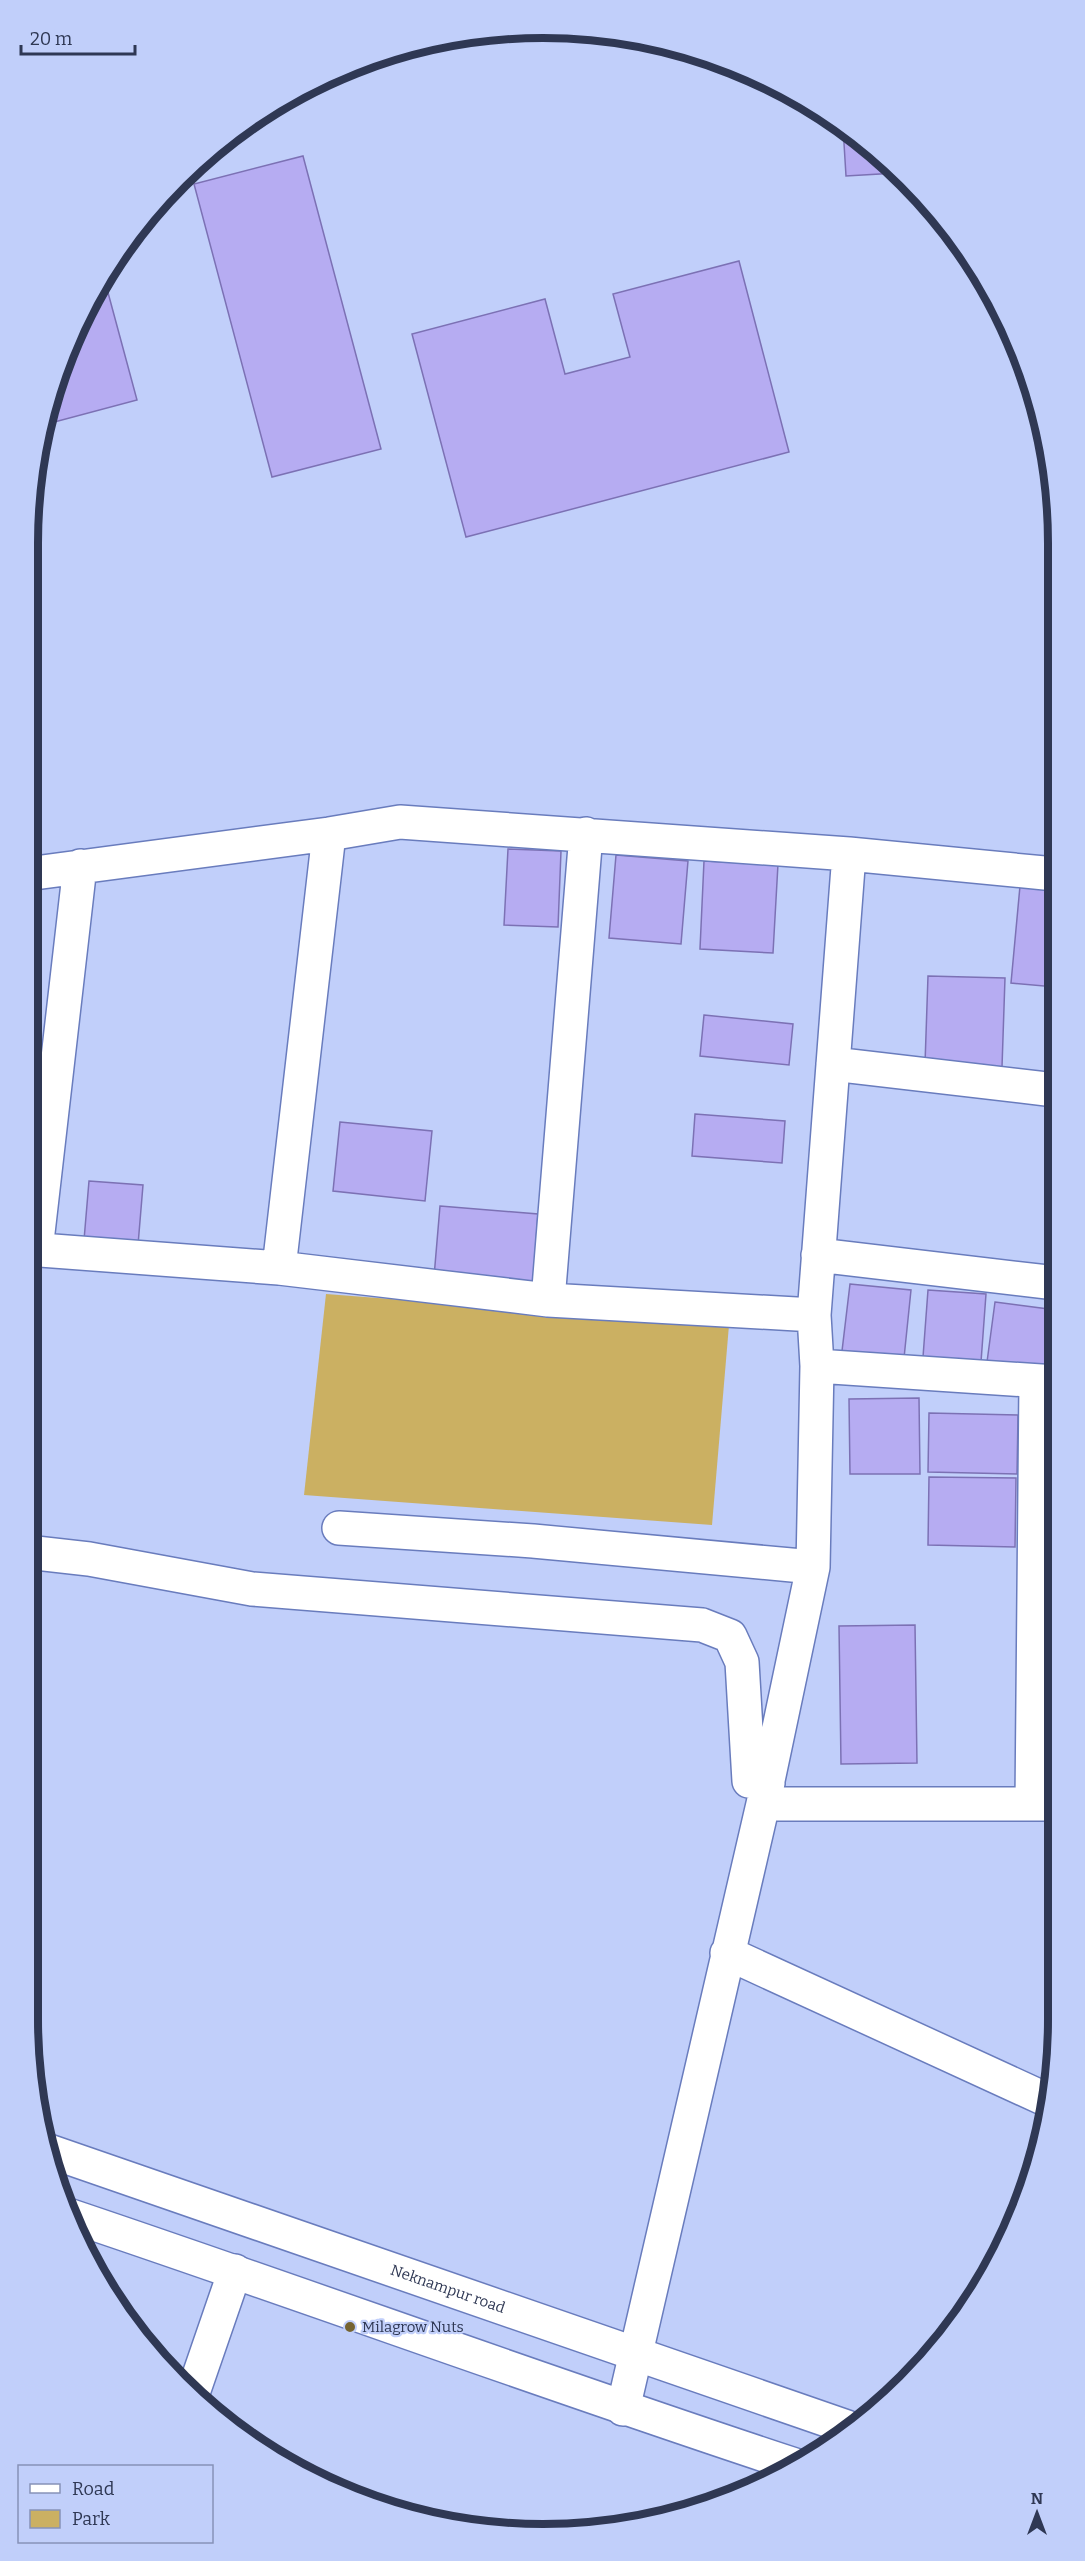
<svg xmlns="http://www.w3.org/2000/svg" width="1085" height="2561" font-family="Bitter,serif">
<rect width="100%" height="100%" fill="#c1cffa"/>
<!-- green -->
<path fill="#cbb062" d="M326,1294L729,1325L712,1525L304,1495Z"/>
<!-- building -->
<path fill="#b6acf2" stroke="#7c71b4" stroke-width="1.5" d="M843,127L896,173L846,176Z
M303,156L381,449L272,477L194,184Z
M739,261L789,452L466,537L412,334L545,299L565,374L630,357L613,294Z
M103,274L137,400L47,424L54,376L96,284Z
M508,849L561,851L558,927L504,925Z
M616,855L688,861L681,944L609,938Z
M704,861L778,864L773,953L700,949Z
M1020,886L1055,890V987L1011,983Z
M928,976L1005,978L1002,1067L925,1064Z
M704,1015L793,1024L789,1065L700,1056Z
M695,1114L785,1121L782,1163L692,1156Z
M340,1122L432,1131L425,1201L333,1191Z
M89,1181L143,1185L138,1245L84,1240Z
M440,1206L538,1214L533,1284L434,1277Z
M850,1284L911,1290L904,1358L842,1351Z
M928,1290L986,1294L981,1362L923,1357Z
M995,1302L1056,1310V1371L987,1362Z
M919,1398L920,1474H850L849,1399Z
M929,1413L1018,1415L1017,1474L928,1472Z
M929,1477L1016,1478L1015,1547L928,1545Z
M915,1625L917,1763L841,1764L839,1626Z"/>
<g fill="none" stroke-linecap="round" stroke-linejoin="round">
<defs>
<path id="minor" d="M329,834L279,1268L548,1300
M586,834L548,1300L814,1315
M27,874L329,834L400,822L849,854L1055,874
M833,1064L1055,1090
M27,1249L279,1268
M36,1250L80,866
M818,1255L1056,1283
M817,1366L1056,1382
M339,1528L533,1541L813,1567
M27,1552L89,1559L252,1589L702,1625L730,1636L742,1662L749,1781L768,1783
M763,1804H1057
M1032,1804L1036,1381
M727,1953L1045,2099
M194,2390L235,2271
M623,2409L763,1804L813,1567L817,1366L814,1315L849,854"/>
<g id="tertiary">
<path id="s1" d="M49,2151L847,2427"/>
<path d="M68,2215C312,2297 554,2386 798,2466"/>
</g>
</defs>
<!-- minor casing -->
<use href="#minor" stroke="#697cbd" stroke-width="36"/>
<!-- tertiary casing -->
<use href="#tertiary" stroke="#697cbd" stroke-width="36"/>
<!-- minor -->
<use href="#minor" stroke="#fff" stroke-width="33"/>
<!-- tertiary -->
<use href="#tertiary" stroke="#fff" stroke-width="33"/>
</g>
<!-- markers -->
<circle fill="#766432" stroke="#c1cffa" stroke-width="2" cx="350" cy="2327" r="6"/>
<g text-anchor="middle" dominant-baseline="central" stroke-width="4.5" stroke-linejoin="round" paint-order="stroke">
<!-- street labels -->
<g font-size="15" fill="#2f3854" stroke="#c1cffa">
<text stroke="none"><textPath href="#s1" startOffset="422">Neknampur road</textPath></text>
</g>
<!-- poi labels -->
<g font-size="15" fill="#2f3854" stroke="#c1cffa" text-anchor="start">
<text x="362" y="2327">Milagrow Nuts</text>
</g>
</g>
<!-- crop -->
<path d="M0 0H1085V2561H0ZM543 38H543A505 505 0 0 1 1048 543V2019A505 505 0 0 1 543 2524H543A505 505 0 0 1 38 2019V543A505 505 0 0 1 543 38Z" fill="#c1cffa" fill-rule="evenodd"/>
<path fill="none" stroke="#2f3854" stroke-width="8" d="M543 38H543A505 505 0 0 1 1048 543V2019A505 505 0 0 1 543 2524H543A505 505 0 0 1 38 2019V543A505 505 0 0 1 543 38Z"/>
<!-- legend -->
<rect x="18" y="2465" width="195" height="78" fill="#c1cffa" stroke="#8793b8" stroke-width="1.5"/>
<rect x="30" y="2484" width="30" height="9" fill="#ffffff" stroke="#8793b8" stroke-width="1.5"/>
<text x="72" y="2495" font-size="18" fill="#2f3854">Road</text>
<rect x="30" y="2510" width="30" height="18" fill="#cbb062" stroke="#8793b8" stroke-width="1.5"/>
<text x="72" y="2525" font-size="18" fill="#2f3854">Park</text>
<!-- north arrow -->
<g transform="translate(1037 2513)" stroke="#c1cffa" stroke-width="4.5" paint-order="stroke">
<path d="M0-4.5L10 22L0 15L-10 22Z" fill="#2f3854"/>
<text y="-9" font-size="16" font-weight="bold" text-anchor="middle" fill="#2f3854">N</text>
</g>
<!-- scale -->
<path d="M21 45v9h114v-9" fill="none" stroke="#2f3854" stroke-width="3"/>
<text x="30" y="45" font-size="18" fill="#2f3854" stroke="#c1cffa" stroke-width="4.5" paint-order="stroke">20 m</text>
</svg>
